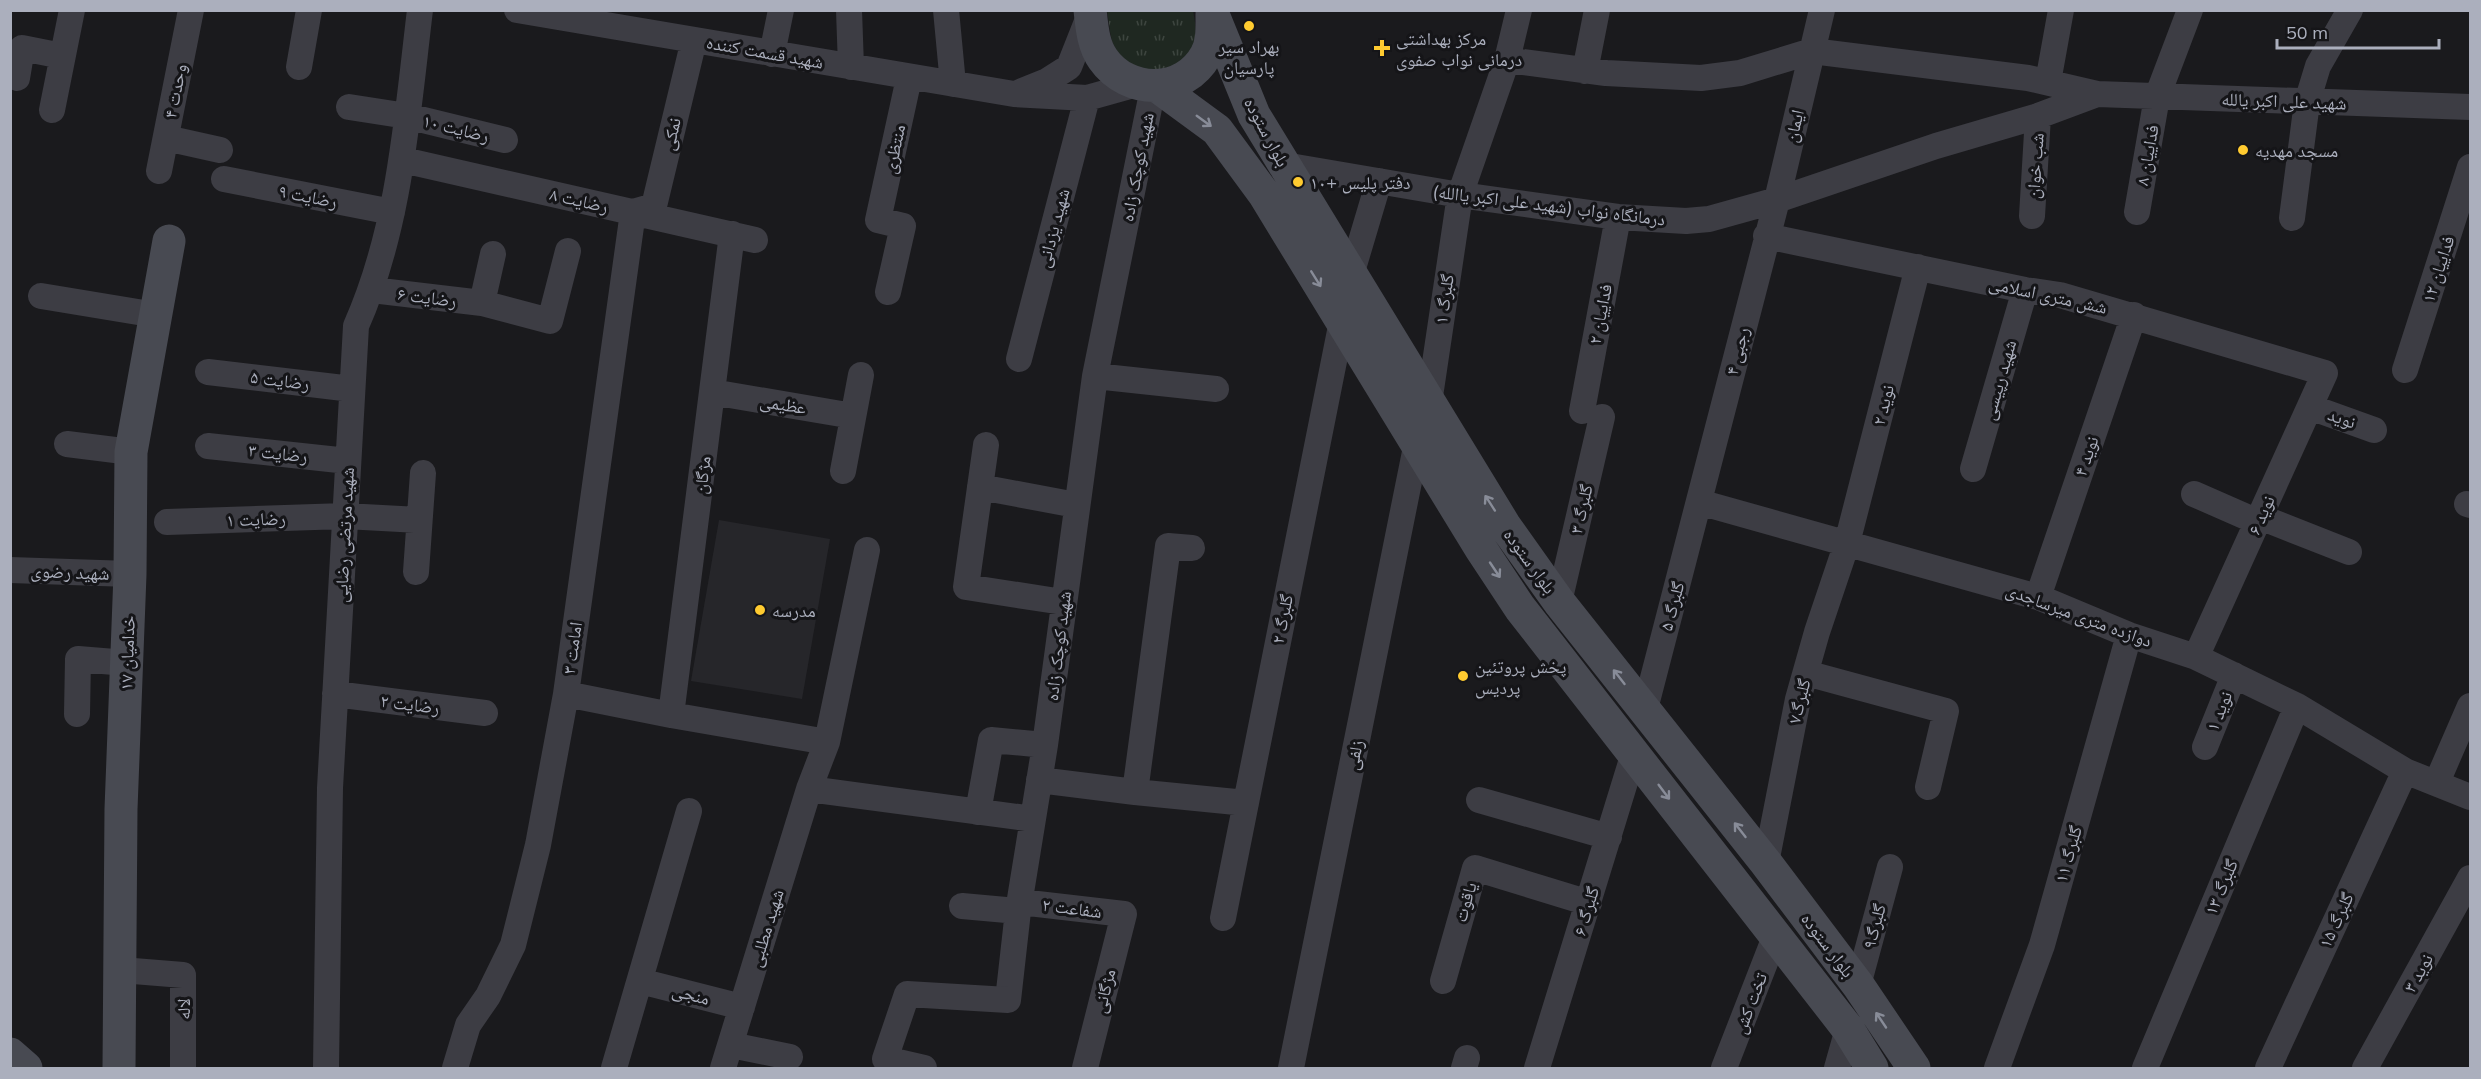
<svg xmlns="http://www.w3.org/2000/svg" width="2481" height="1079" font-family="Mulish,'Noto Naskh Arabic',sans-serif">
<defs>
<pattern id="grass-tufts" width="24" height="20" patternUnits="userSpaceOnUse" patternTransform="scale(1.5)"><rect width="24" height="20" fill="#1f2821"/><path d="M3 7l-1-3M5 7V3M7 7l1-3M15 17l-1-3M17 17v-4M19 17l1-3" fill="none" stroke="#3d453f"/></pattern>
</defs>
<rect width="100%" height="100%" fill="#1a1a1d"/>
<!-- built -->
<path fill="#26262a" d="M719,520L830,539L802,699L691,681Z"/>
<!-- grass -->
<path fill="url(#grass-tufts)" d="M1107,11H1193C1195,21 1197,32 1194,43C1186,75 1144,80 1122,59C1110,48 1110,26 1107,11Z"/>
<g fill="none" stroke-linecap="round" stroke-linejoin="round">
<!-- street -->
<path stroke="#3d3d44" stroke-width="26" d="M517,10L1014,94L1087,98L1137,84
M849,10L851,67
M946,10L953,84
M772,54L781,10
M1507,60L1606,73L1701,78L1740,73L1812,51L2028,78L2097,94L2470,107
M299,67L309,10
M1585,71L1597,10
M17,78L22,48L62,56
M2048,82L2061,10
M1020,92L1047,81L1069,67L1090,14
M349,107L407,116L505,140
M52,110L72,10
M166,138L220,150
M403,160L755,240
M1284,165L1460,195L1618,217L1686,221L1709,219L1777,200L1936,146L2038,116L2097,94
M159,171L191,10
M224,179L392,212
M2137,212L2157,97L2190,10
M2032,216L2038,116
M2292,218L2307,102L2318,66L2350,10
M1766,236L2025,290L2060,295L2325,373L2196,657
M1351,275L1379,181
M372,290L482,303L550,321L568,251
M888,292L903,226L878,220L909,78
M41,296L156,315
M482,303L493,254
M1019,359L1087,98
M2405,370L2470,167
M208,372L352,389
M1095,376L1216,389
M712,392L853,416
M1429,403L1460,195L1507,60L1519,10
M2310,407L2374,430
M1582,411L1618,217
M67,444L131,452
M986,445L966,587L1063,602
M208,446L348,461
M1973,469L2025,290
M843,471L861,375
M980,487L1076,505
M2194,494L2258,522
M1699,502L2038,597L2129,635L2196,657L2297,706L2405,771L2470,797
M2467,504L2470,505
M2260,517L2349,552
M167,522L345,516L419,520
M10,570L130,574
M416,572L423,473
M2038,597L2134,315
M1559,602L1602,417
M1806,673L1946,711L1928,787
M335,694L485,713
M566,694L671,715L827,742
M1645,709L1777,200L1822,10
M77,714L78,659L127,663
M671,715L732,234
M2205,747L2234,675
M1039,780L1135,792L1168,546L1192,548
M2437,782L2470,706
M809,789L1033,819
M1135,792L1246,803
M1479,800L1609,837
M978,812L991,740L1045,745
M1766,863L1798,699L1817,632L1847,543L1918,267
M1020,902L1124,914L1085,1068
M962,906L1018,911
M1223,918L1342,321
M121,970L183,975V1068
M640,981L742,1007
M1443,981L1475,868L1589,903
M1858,985L1890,867
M731,1045L790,1057
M326,1068L330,788L356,326C400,227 407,117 420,10
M455,1068L468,1025L488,996L513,945L538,845L566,694L633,212L654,206L694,40
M614,1068L689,811
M723,1068L809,789L827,742L867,550
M924,1068L885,1059L907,994L1008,1000L1018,911L1045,745L1095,376L1150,103L1157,86
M1291,1068L1417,442
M1464,1068L1467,1058
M1537,1068L1634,753
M1724,1068L1775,937
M1837,1068L1848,1029
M1997,1068L2042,945L2129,635
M2145,1068L2297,706
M2268,1068L2405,771
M2365,1068L2470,878"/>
<!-- secondary -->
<path stroke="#484a52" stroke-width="33" d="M1090,10C1092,27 1093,45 1103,59C1128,95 1184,95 1206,55C1213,42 1212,28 1212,14
M1212,12L1254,115L1505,526L1559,602L1766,863L1858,985L1914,1068
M1157,86L1217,130L1264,194L1481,549L1520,608L1848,1029L1872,1068
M10,1054L26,1068
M119,1068L121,809L130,574L131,452L169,241"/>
</g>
<!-- one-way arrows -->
<defs><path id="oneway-shaft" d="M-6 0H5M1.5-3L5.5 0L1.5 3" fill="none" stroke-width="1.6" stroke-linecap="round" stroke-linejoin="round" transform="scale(1.5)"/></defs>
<g stroke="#888c98">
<use href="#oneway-shaft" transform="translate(1204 121) rotate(36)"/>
<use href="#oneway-shaft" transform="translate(1316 279) rotate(58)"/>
<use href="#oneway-shaft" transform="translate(1490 503) rotate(-123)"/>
<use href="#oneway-shaft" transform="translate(1495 570) rotate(56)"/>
<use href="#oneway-shaft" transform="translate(1619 677) rotate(-128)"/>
<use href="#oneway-shaft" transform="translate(1664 792) rotate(53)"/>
<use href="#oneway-shaft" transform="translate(1740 830) rotate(-128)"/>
<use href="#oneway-shaft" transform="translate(1881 1020) rotate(-124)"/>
</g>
<!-- markers -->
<g fill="#ffcb30" stroke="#151518" stroke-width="2">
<circle cx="1249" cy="26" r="6"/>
<path d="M1379 39h6v6h6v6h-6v6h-6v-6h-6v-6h6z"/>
<circle cx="2243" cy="150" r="6"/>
<circle cx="1298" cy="182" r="6"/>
<circle cx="760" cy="610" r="6"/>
<circle cx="1463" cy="676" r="6"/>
</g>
<g text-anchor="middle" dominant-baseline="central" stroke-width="6" stroke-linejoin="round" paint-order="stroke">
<!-- poi labels -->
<g font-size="18" fill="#abafbd" stroke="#151518" text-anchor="start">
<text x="1396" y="38">مرکز بهداشتی<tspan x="1396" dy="21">درمانی نواب صفوی</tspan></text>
<text x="1249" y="46" text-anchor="middle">بهراد سیر<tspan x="1249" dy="21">پارسیان</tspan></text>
<text x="2255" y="150">مسجد مهدیه</text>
<text x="1310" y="182">دفتر پلیس +۱۰</text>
<text x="772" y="610">مدرسه</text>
<text x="1475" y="666">پخش پروتئین<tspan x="1475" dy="21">پردیس</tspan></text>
</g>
<!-- street labels -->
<g font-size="18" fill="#abafbd" stroke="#151518">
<text transform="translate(765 52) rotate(10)">شهید قسمت کننده</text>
<text transform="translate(175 91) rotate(-79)">وحدت ۴</text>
<text transform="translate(2284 101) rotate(2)">شهید علی اکبر یالله</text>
<text transform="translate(1794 126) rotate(-77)">ایمان</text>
<text transform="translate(456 128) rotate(14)">رضایت ۱۰</text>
<text transform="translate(1267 132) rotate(62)">بلوار ستوده</text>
<text transform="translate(671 134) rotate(-77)">نمکی</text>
<text transform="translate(894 149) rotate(-78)">منتظری</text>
<text transform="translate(2147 155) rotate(-80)">فداییان ۸</text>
<text transform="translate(2035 166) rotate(-86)">شب خوان</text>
<text transform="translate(1137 167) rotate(-79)">شهید کوچک زاده</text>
<text transform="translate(308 196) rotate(11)">رضایت ۹</text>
<text transform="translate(579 200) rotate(13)">رضایت ۸</text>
<text transform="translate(1549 205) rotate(7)">درمانگاه نواب (شهید علی اکبر یاالله)</text>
<text transform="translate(1053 228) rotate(-75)">شهید یزدانی</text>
<text transform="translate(2438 269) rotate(-72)">فداییان ۱۲</text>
<text transform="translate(2048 295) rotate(12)">شش متری اسلامی</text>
<text transform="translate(427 297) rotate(7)">رضایت ۶</text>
<text transform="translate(1444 299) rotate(-82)">گلبرگ ۱</text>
<text transform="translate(1600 314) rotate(-79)">فداییان ۲</text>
<text transform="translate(1737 351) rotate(-76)">رجبی ۴</text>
<text transform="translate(280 380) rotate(7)">رضایت ۵</text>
<text transform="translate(1999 380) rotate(-74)">شهید رپیسی</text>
<text transform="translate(783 404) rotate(9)">عظیمی</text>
<text transform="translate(1883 405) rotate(-76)">نوید ۲</text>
<text transform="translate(2342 418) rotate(20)">نوید</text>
<text transform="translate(278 453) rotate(6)">رضایت ۳</text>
<text transform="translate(2086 456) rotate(-71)">نوید ۴</text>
<text transform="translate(702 475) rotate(-83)">مژگان</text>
<text transform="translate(1581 509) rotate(-77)">گلبرگ ۳</text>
<text transform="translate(2261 515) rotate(-66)">نوید ۶</text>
<text transform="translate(256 519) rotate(-2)">رضایت ۱</text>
<text transform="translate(344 535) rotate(-87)">شهید مرتضی رضایی</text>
<text transform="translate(1530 561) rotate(54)">بلوار ستوده</text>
<text transform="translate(70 572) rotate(2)">شهید رضوی</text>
<text transform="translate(1672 606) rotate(-75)">گلبرگ ۵</text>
<text transform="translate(2079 615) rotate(20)">دوازده متری میرساجدی</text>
<text transform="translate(1282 619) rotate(-79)">گلبرگ ۲</text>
<text transform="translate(1058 646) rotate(-83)">شهید کوچک زاده</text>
<text transform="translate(572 648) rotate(-82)">امامت ۳</text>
<text transform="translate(127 653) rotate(-88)">خدامیان ۱۷</text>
<text transform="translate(1799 701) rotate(-76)">گلبرگ۷</text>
<text transform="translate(410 704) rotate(7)">رضایت ۲</text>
<text transform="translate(2219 711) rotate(-68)">نوید ۱</text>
<text transform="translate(1354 755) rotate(-79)">زلفی</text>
<text transform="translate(2068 854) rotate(-74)">گلبرگ ۱۱</text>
<text transform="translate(2221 887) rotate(-67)">گلبرگ ۱۳</text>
<text transform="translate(1465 902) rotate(-74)">یاقوت</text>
<text transform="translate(1072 908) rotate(7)">شفاعت ۲</text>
<text transform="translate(1586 911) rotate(-73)">گلبرگ ۶</text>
<text transform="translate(2336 920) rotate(-65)">گلبرگ ۱۵</text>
<text transform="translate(1874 926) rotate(-75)">گلبرگ۹</text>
<text transform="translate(766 928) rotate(-73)">شهید مطلبی</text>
<text transform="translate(1828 945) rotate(53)">بلوار ستوده</text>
<text transform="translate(2418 973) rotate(-61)">نوید ۳</text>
<text transform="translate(1104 991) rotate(-76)">مژگانی</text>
<text transform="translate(691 994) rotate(15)">منجی</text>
<text transform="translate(1750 1003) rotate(-69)">تخت کش</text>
<text transform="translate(183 1009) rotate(-90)">لاله</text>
</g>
</g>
<!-- border -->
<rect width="2481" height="1079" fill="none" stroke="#abafbd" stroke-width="24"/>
<!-- scale -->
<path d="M2277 39v9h162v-9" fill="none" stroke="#abafbd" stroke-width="3"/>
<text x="2286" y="39" font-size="18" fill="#abafbd" stroke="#151518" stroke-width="4.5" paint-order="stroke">50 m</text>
</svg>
